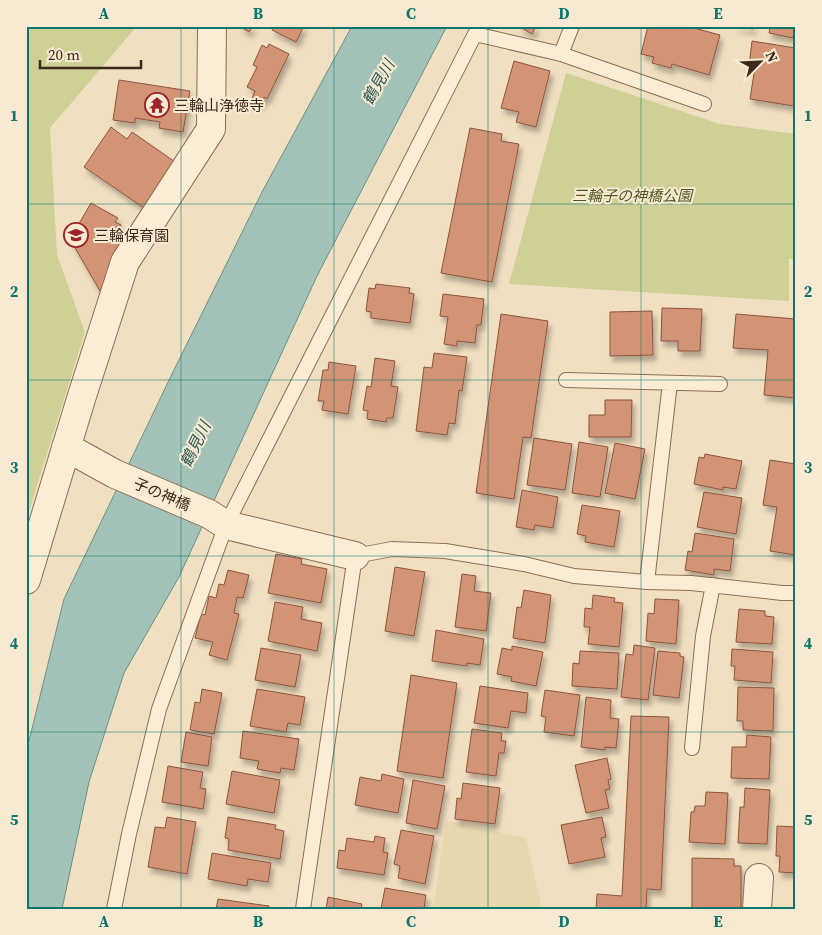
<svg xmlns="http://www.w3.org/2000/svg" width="822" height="935" font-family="'Source Serif 4','Noto Sans JP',serif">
<defs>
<filter id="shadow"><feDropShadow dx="3" dy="5.5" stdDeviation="2.5" flood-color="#0004"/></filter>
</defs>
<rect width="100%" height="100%" fill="#f1dfc2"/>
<!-- farmland -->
<path fill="#e7d9ae" d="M446,821L526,838L542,909H433Z"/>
<!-- green -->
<path fill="#ced095" d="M26,26H137L50,128L57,255L85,332L26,521Z
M566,73L720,124L796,134V259H789V301L509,284Z"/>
<!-- water -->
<path fill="#a4c3b8" stroke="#6a9285" d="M352,26H447L317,276L179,577L124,673L89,782L62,909H26V753L64,599L172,374L262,192Z"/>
<!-- building -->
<path fill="#d29475" stroke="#8d553c" filter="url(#shadow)" d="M239,26H253L249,32Z
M274,26H304L296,42L272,30Z
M518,26H536L532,34Z
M648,26H687L720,35L709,75L672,64L671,68L652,63L654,57L641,54Z
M734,26H754L753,29Z
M770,26H795L793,38L769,33Z
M752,41L796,48V94L794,106L750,99L755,67L749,66Z
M269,44L289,54L267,99L264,97L260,105L251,101L255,91L247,87L257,67L253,65L262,45L267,48Z
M514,61L550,71L536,127L516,122L519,112L501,108Z
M119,80L190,91L183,132L159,128L160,122L135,118V123L113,120Z
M111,127L127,139L132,132L178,164L147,210L84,167Z
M470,128L502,134L501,141L519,144L492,282L441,273Z
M91,203L118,218L115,222L121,225L117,234L128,240L100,291L70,239Z
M376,284L410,288L409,293L414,294L410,323L371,318V312L366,311L369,288L375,289Z
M443,294L484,299L481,325H477L475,343L457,341V346L444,344L448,317L440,316Z
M662,308L702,309L700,351H678V341H661Z
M652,311L653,355L610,356V312Z
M501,314L548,321L531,438L523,437L514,499L476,493Z
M736,314L796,319V398L764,395L768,350L733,348Z
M434,353L467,357L462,391L459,390L455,424L449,423L447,435L416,431L424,367L432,368Z
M375,358L395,361L391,386L398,387L393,418H387L386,422L367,419L368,411L363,410L367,386L371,387Z
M329,362L356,366L348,414L322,410L324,401H318L323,370H328Z
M605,400H632L631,437H589V415H605Z
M534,438L572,444L565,490L527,485Z
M579,442L608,447L600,497L572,493Z
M615,443L645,449L635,499L605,493Z
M705,454L742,461L736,489L723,487V490L694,484L699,457L704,458Z
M770,460L796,464V555L770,551L777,507L763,505Z
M522,490L558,497L553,528L535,525L534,530L516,527Z
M704,492L742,498L736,534L697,527Z
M582,505L620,511L614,547L585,542L586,536L577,534Z
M695,533L734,539L730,571L714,569V575L685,570L688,551L692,552Z
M276,554L302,559L301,564L327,569L321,603L268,593Z
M395,567L425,572L414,636L385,631Z
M228,570L249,575L243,598L237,597L234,613L239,614L227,660L209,655L213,642L195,638L201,614L205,615L209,596L216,598L219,584L224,585Z
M462,574L476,576L474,591L491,593L486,631L455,627Z
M524,590L551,595L545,643L513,638L517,607L521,608Z
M593,595L615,598L614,602L623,603L619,647L588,644L590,627H584L585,608L592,609Z
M655,599L679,600L676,644L646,641L648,613L654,614Z
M275,602L303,607L301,619L322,623L317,651L268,641Z
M739,609L765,611V616L774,617L772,644L736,642Z
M436,630L484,639L480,665L467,663V666L432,661Z
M634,645L655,648L648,700L621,697L626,654L633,655Z
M512,646L543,652L536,686L511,681L512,677L497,674L502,648L512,650Z
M261,648L301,655L295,687L255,680Z
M732,649L773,652L771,683L734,680L735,666H731Z
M580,651L619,653L617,689L572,686L573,663L579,664Z
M658,651L680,653V656L684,657L679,698L653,695Z
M411,675L457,683L443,778L397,771Z
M480,686L528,693L526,713L511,711L508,728L474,723Z
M738,687L774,688L773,731L743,730V721H737Z
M202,689L222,693L214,734L190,730L195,702L200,703Z
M257,689L305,697L300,725L288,723L286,732L250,726Z
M545,690L580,695L574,736L544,732L546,717L541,716Z
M586,697L611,700L610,718L619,719L616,748L605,747V750L581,747Z
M631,716L669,717L661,890L647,889L646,909H596L597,894L622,896Z
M472,729L502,733L501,741H506L504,753H499L496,776L466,772Z
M243,731L299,739L294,770L281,768L280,773L257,769L259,761L240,758Z
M186,732L212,737L208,766L181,762Z
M747,735L771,737L769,779L731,778L732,747H746Z
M796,756V800L794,799Z
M607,758L611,779L608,780L610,789L605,790L609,808L586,813L575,765Z
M168,766L203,772L200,788L206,789L203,809L162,802Z
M232,771L280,780L274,813L226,804Z
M382,774L404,779L398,813L355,805L360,777L381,781Z
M413,780L445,786L437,829L406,823Z
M463,783L500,788L495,824L455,819L457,798L461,799Z
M745,788L770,790L767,844L738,843L740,807H744Z
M706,792L728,793L725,844L689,842L691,812H694L695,806H705Z
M167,817L196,822L187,874L148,867L155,827L165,828Z
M228,817L276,825L275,829L284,831L280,859L228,850L229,839L225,838Z
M602,817L606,837L601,838L605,857L569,864L561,825Z
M777,826L796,827V873L779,872L780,856H776Z
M401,830L434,836L425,884L398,878L400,866L394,864Z
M375,836L385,838L383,852L388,853L384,875L337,868L339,850L345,851L347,838L374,842Z
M212,853L271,863L268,882L248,879L247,886L208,879Z
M692,858L734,859V866H741V909H692Z
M385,888L426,895L424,909H381Z
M328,897L362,904L361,909H326Z
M218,899L269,906L268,909H216Z"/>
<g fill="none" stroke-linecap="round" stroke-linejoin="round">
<defs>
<path id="service" d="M561,54L572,26
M566,380L720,384
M647,582L670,383
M692,748L703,636L713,585
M114,909L129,834L159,709L226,525L475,34L561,54L704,104
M303,909L355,556L392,549L445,551L524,564L574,576L647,582L691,583L782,593H796"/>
<path id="minor" d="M66,447L115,474L209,514L226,525L355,556
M26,580L81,399L125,262L211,129L212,26
M757,909L759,878"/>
</defs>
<!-- service casing -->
<use href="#service" stroke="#8c6f58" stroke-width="16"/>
<!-- minor casing -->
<use href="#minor" stroke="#8c6f58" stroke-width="30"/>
<!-- service -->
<use href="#service" stroke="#fbedd5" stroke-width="14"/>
<!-- minor -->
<use href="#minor" stroke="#fbedd5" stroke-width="28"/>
</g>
<!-- grid -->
<path fill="none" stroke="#0f766e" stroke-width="1" stroke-opacity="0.55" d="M181,26V909M334,26V909M488,26V909M641,26V909M26,204H796M26,380H796M26,556H796M26,732H796"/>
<!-- icons -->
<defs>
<symbol id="temple-ring" viewBox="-11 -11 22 22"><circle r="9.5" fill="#f8ead2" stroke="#9f232e" stroke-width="1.5"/><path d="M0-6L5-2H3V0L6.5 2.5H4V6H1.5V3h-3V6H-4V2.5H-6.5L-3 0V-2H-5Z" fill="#9f232e"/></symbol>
<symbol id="school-ring" viewBox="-11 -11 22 22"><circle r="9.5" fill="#f8ead2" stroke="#9f232e" stroke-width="1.5"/><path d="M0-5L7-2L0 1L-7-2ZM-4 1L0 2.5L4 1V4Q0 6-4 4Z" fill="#9f232e"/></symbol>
</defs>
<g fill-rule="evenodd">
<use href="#temple-ring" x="143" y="91" width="28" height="28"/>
<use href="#school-ring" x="62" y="221" width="28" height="28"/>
</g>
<g text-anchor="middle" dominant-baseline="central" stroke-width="4" stroke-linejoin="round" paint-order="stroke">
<!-- poi labels -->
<g font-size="15" fill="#3b291d" stroke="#f8ead2" text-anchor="start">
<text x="174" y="105">三輪山浄徳寺</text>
<text x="94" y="235">三輪保育園</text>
</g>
<!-- park labels -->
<g font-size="15" font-style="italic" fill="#4f5822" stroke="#f8ead2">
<text x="632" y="195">三輪子の神橋公園</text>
</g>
<!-- street labels -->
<g font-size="15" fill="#3b291d" stroke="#f8ead2">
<text transform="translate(162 494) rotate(23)">子の神橋</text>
</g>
<!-- water labels -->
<g font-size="16" font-style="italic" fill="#2b5b54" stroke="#f8ead2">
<text transform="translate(378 82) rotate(-61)">鶴見川</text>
<text transform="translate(195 444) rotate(-64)">鶴見川</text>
</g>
</g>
<!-- border -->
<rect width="822" height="935" fill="none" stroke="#f8ead2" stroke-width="55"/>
<!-- north arrow -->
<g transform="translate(760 62) rotate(66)" stroke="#f8ead2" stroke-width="4" paint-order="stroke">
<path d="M0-4L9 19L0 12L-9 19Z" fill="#3b291d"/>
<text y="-8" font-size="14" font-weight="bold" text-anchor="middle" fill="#3b291d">N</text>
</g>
<!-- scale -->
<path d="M40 60v8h101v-8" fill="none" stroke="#3b291d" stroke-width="2.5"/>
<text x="48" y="60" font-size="15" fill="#3b291d" stroke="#f8ead2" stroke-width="4" paint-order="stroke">20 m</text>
<rect x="28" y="28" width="766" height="880" fill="none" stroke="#0f766e" stroke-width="2"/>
<g font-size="16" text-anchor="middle" font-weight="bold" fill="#0f766e">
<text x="104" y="19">A</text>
<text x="258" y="19">B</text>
<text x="411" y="19">C</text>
<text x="564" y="19">D</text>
<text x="718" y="19">E</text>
<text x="14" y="121">1</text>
<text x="808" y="121">1</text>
<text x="14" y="297">2</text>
<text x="808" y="297">2</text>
<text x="14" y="473">3</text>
<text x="808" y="473">3</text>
<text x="14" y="649">4</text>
<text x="808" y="649">4</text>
<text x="14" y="825">5</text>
<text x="808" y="825">5</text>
<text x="104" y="927">A</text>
<text x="258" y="927">B</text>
<text x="411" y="927">C</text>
<text x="564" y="927">D</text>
<text x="718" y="927">E</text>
</g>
</svg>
